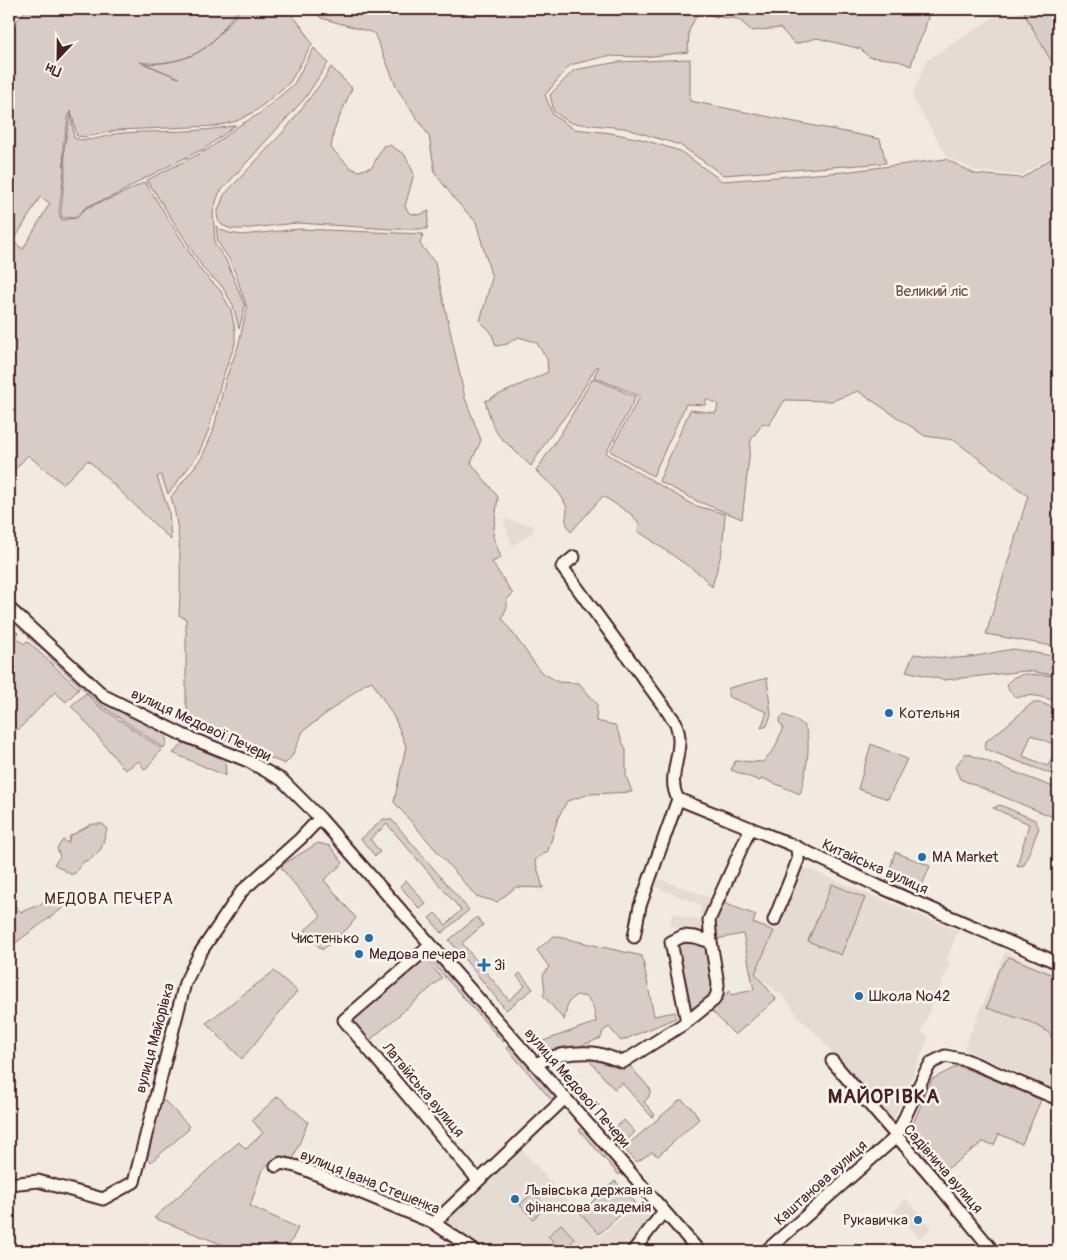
<svg xmlns="http://www.w3.org/2000/svg" width="1067" height="1260" font-family="Pangolin,sans-serif">
<rect width="100%" height="100%" fill="#f0eae0"/>
<filter id="ink" filterUnits="userSpaceOnUse"><feTurbulence type="fractalNoise" baseFrequency=".02" numOctaves="2"/><feDisplacementMap in="SourceGraphic" scale="10" xChannelSelector="R" yChannelSelector="G"/><feConvolveMatrix kernelMatrix="1 2 1 2 8 2 1 2 1" color-interpolation-filters="sRGB"/></filter>
<g filter="url(#ink)">
<!-- built -->
<path fill="#e4dbd2" d="M1026,9H1058V152L1022,175L976,171L948,157L912,97L926,61L1000,13L1014,15Z
M503,519L535,526L532,533L512,546Z
M803,867L958,931L946,961L950,963L921,1032L929,1036L891,1125L819,1036L800,1019L786,999L755,973Z
M659,879L711,898L705,916L699,913L702,905L656,887Z
M673,913L706,923L702,935L669,925Z
M1005,952L1058,975V1071L1051,1087L967,1051L964,1048Z
M521,1149L600,1237L639,1203L651,1219L626,1251H478L437,1223Z
M906,1199L932,1227L920,1238L894,1211Z"/>
<!-- green -->
<path fill="#d8ccc6" stroke="#917678" fill-rule="evenodd" d="M27,9H239C228,21 218,38 205,48C189,60 159,66 140,62L179,78L145,64C199,62 208,48 241,9H288L304,30L312,44L290,82L257,110L237,121L216,126L118,130L86,137L77,136L71,111L74,138C91,144 106,134 123,133C161,130 198,134 236,125L207,147L143,179L118,194L86,207L76,217L62,218L61,212L65,171L64,147L71,114H69L63,147L64,170L59,212L61,220L77,218L86,208L119,195L145,182L202,272L220,290L231,310L235,330V344L222,379L209,429L198,455L168,494L161,475L157,477L169,511L171,540L88,460L63,484L28,455L9,476V116L16,109L10,28ZM40,197L50,203L23,249L13,242Z
M313,9H930L924,32L917,46L911,66L896,60L869,57L861,49L817,38L795,44L780,28L752,31L738,19L717,17L699,11L689,30L688,52L644,57L607,56L570,65L545,95L553,115L574,129L611,133L641,139L680,151L722,181L843,172L946,159L975,174L1022,178L1058,154V647L986,634L1028,496L954,440L925,436L858,391L832,401L785,400L769,425L763,423L751,440L742,519L697,501L659,481L690,410L716,413L718,404L706,399V405L686,404L653,476L610,451L640,396L594,377L599,366L596,367L574,405L547,440L531,466L499,436L493,426L485,401L548,372L547,359L536,342L518,337L507,344L496,346L491,332L480,321L492,278L476,222L456,201L435,173L429,136L398,90L374,33L321,18Z
M1031,9H1058V73L1024,13Z
M314,48L328,63L305,98L219,193L213,211L215,245L226,260L245,306L239,329L233,305L221,285L205,271L147,180L209,149L237,127L259,114L294,84Z
M690,59V101L880,139L886,163L723,175L680,145L624,128L571,123L554,112L550,95L574,70L618,62Z
M331,67L352,88L334,130L331,148L351,168L359,171L372,167L383,146L390,145L405,155L414,174L405,206L409,213L419,215L429,211L427,229H392L297,223L242,229H231L222,225L218,220L217,213L224,195L286,129L324,79Z
M216,226L219,229L229,233L242,235L299,229L423,234L420,244L435,263L465,398L481,440L471,463L498,497L493,536L501,558L492,562L513,594L507,599V607L502,618L540,671L558,682L579,683L597,704L596,721L615,725L626,750V776L632,792L590,794L567,801L558,818L548,851L535,860L543,888L516,887L497,902L476,896L394,802L406,746L395,719L372,681L365,684L303,731L292,756L285,764L198,728L189,715L186,703V619L179,615C181,577 182,534 171,497L202,457L213,432L226,378L238,347L247,308L236,275L230,260L218,243Z
M593,378L636,397L606,453L693,505L725,514L722,551L712,587L701,575L638,531L639,523L631,514L603,496L571,532C560,516 571,515 565,503C560,491 546,480 536,471L563,430Z
M9,625L18,633L15,636L24,644L27,641L79,689L66,702L55,692L18,730L9,721Z
M28,637H36L101,699L162,732C167,737 168,742 164,748L99,704Z
M1014,649L1058,657V675L1026,671L944,680L906,671L914,654C925,655 937,658 948,658C971,659 992,652 1014,649Z
M1025,674L1058,676V702C1045,698 1031,692 1017,698L1009,691L1007,684L1014,677Z
M767,678L771,715L767,726L761,728L767,712L729,697L728,694L729,688Z
M86,693L97,705L162,749L145,770L139,761L125,770L85,721L71,706Z
M1032,703H1041L1058,709V746L1031,735L1023,756L1048,766L1052,758L1058,760L1057,776L985,749L986,741L1007,725Z
M784,715C790,718 798,720 802,724C815,735 804,780 800,794L762,778L760,781L731,770L735,761L763,762L775,748L783,727L779,722L781,717Z
M184,743L225,760L226,776L173,753Z
M871,744L907,759L888,799L858,789Z
M966,753L1058,789V819L960,779L955,767Z
M1000,805L1035,820L1039,828L1024,865L1017,866L1029,824L993,808Z
M383,819L392,820L469,910L442,933L429,918L435,913L446,925L461,910L387,824L370,839L380,852L375,856L361,839Z
M92,824H103L107,829L101,849L91,859L83,862L74,874H70L54,864L60,857L57,848L63,840L68,843L70,836Z
M318,843L330,846L343,863L324,880L356,918L347,929L322,950L305,930L321,916L282,869V865Z
M895,852L930,866L918,895L886,882Z
M406,880L426,904L420,909L400,886Z
M832,884L865,898L841,955L808,941Z
M59,897L75,899L10,947L9,946V900L21,912Z
M721,902L756,915L753,923L774,931L755,973L776,999L735,1035L710,1009L730,991L731,995L754,990L743,934L716,939L713,918Z
M477,917L483,925L462,943L509,1000L525,986L517,976L520,973L533,989L506,1010L449,940Z
M554,936L642,956L654,1016L675,1012L676,1018L621,1041L609,1027L603,1031L601,1038L578,1047L545,1055L535,1044L596,1022L593,1006L587,997L576,995L568,1003L564,1020L543,995L545,992L543,975L549,967L537,950Z
M683,937L707,944C710,961 719,988 706,1002C701,1008 694,1012 688,1017L673,943Z
M435,955L508,1038L503,1042L429,959Z
M424,957L442,978L369,1041L351,1020Z
M1009,957L1058,977V1046L1048,1032L1030,1022L987,1008L998,971Z
M274,971L297,991L242,1059L206,1023Z
M513,1041L560,1097L554,1103L506,1047Z
M588,1059L624,1068L630,1066L651,1090L648,1098L644,1102L655,1115L652,1117L622,1083L614,1089Z
M958,1066L985,1076L1041,1100L1022,1144L999,1134L994,1145L983,1142L939,1175L909,1133L932,1079Z
M278,1096L308,1122L293,1159L275,1158L262,1170L250,1206L298,1228L286,1251H239L154,1218L239,1142L246,1149L263,1133L252,1120Z
M680,1100H682L693,1109L699,1119L658,1156L652,1152L637,1162L626,1151L625,1147Z
M165,1101L188,1125L189,1129L151,1162L145,1156L159,1102Z
M624,1120L635,1132L624,1143L612,1130Z
M585,1125L625,1170L619,1175L579,1130Z
M615,1181L635,1202L599,1234L580,1213Z
M533,1192L546,1207L533,1219L520,1205Z
M561,1224L575,1239L562,1251L548,1236Z"/>
<g fill="none" stroke-linecap="round" stroke-linejoin="round">
<defs>
<path id="street" d="M574,557L562,567L676,723C677,728 679,733 679,739C680,760 667,779 678,799L790,844L878,886L1058,963
M9,608L104,696L183,735L248,761L282,780L320,818L699,1251
M774,920L798,860L797,847
M634,937L640,906L678,799
M431,945L344,1020L478,1180
M687,1022L671,942L683,936L695,937L711,942
M832,1061L931,1176L993,1251
M536,1065C549,1054 576,1052 593,1053C603,1054 614,1059 623,1062L687,1022L714,1000L717,994L718,984L711,942L709,920L750,829
M276,1166L281,1163L299,1167L434,1223L475,1251
M9,1184L38,1181L103,1199L134,1182L185,983L200,953L242,891L300,839L320,818
M434,1223L565,1098
M633,1251L664,1211
M766,1251L896,1137L925,1073L931,1063L945,1056L966,1060L1058,1099"/>
</defs>
<!-- street casing -->
<use href="#street" stroke="#4a1f2b" stroke-width="15"/>
<!-- street -->
<use href="#street" stroke="#fbf7ec" stroke-width="11"/>
</g>
</g>
<!-- markers -->
<g fill="#1f6fb2" stroke="#fbf7ec" stroke-width="2">
<circle cx="889" cy="713" r="5"/>
<circle cx="922" cy="857" r="5"/>
<circle cx="369" cy="938" r="5"/>
<circle cx="359" cy="954" r="5"/>
<path d="M481.5 957.5h5v5h5v5h-5v5h-5v-5h-5v-5h5z"/>
<circle cx="859" cy="996" r="5"/>
<circle cx="515" cy="1199" r="5"/>
<circle cx="918" cy="1220" r="5"/>
</g>
<g text-anchor="middle" dominant-baseline="central" stroke-width="5" stroke-linejoin="round" paint-order="stroke">
<!-- park labels -->
<g font-size="15" fill="#6e4a52" stroke="#fbf7ec">
<text x="932" y="291">Великий ліс</text>
</g>
<!-- poi labels -->
<g font-size="15" fill="#4a1f2b" stroke="#fbf7ec" text-anchor="start">
<text x="899" y="713">Котельня</text>
<text x="932" y="857">MA Market</text>
<text x="359" y="938" text-anchor="end">Чистенько</text>
<text x="369" y="954">Медова печера</text>
<text x="494" y="965">3і</text>
<text x="869" y="996">Школа №42</text>
<text x="525" y="1190">Львівська державна<tspan x="525" dy="17">фінансова академія</tspan></text>
<text x="908" y="1220" text-anchor="end">Рукавичка</text>
</g>
<!-- street labels -->
<g font-size="15" fill="#4a1f2b" stroke="#fbf7ec">
<text transform="translate(201 725) rotate(25)">вулиця Медової Печери</text>
<text transform="translate(875 867) rotate(24)">Китайська вулиця</text>
<text transform="translate(155 1038) rotate(-75)">вулиця Майорівка</text>
<text transform="translate(577 1088) rotate(49)">вулиця Медової Печери</text>
<text transform="translate(423 1090) rotate(50)">Латвійська вулиця</text>
<text transform="translate(943 1169) rotate(49)">Садівнича вулиця</text>
<text transform="translate(370 1182) rotate(22)">вулиця Івана Стешенка</text>
<text transform="translate(821 1183) rotate(-42)">Каштанова вулиця</text>
</g>
<!-- neighbourhood labels -->
<g font-size="16" letter-spacing="1" fill="#4a1f2b" stroke="#fbf7ec">
<text x="109" y="899">МЕДОВА ПЕЧЕРА</text>
</g>
<!-- district labels -->
<g font-size="20" font-weight="bold" letter-spacing="1" fill="#4a1f2b" stroke="#fbf7ec">
<text x="884" y="1096">МАЙОРІВКА</text>
</g>
</g>
<!-- margin -->
<rect width="1067" height="1260" fill="none" stroke="#fbf7ec" stroke-width="30"/>
<rect x="15" y="15" width="1037" height="1230" fill="none" stroke="#4a1f2b" stroke-width="2" filter="url(#ink)"/>
<!-- north arrow -->
<g transform="translate(58 58) rotate(202)" stroke="#fbf7ec" stroke-width="4" paint-order="stroke">
<path d="M0-4L9 19L0 12L-9 19Z" fill="#4a1f2b"/>
<text y="-8" font-size="14" font-weight="bold" text-anchor="middle" fill="#4a1f2b">Пн</text>
</g>
</svg>
